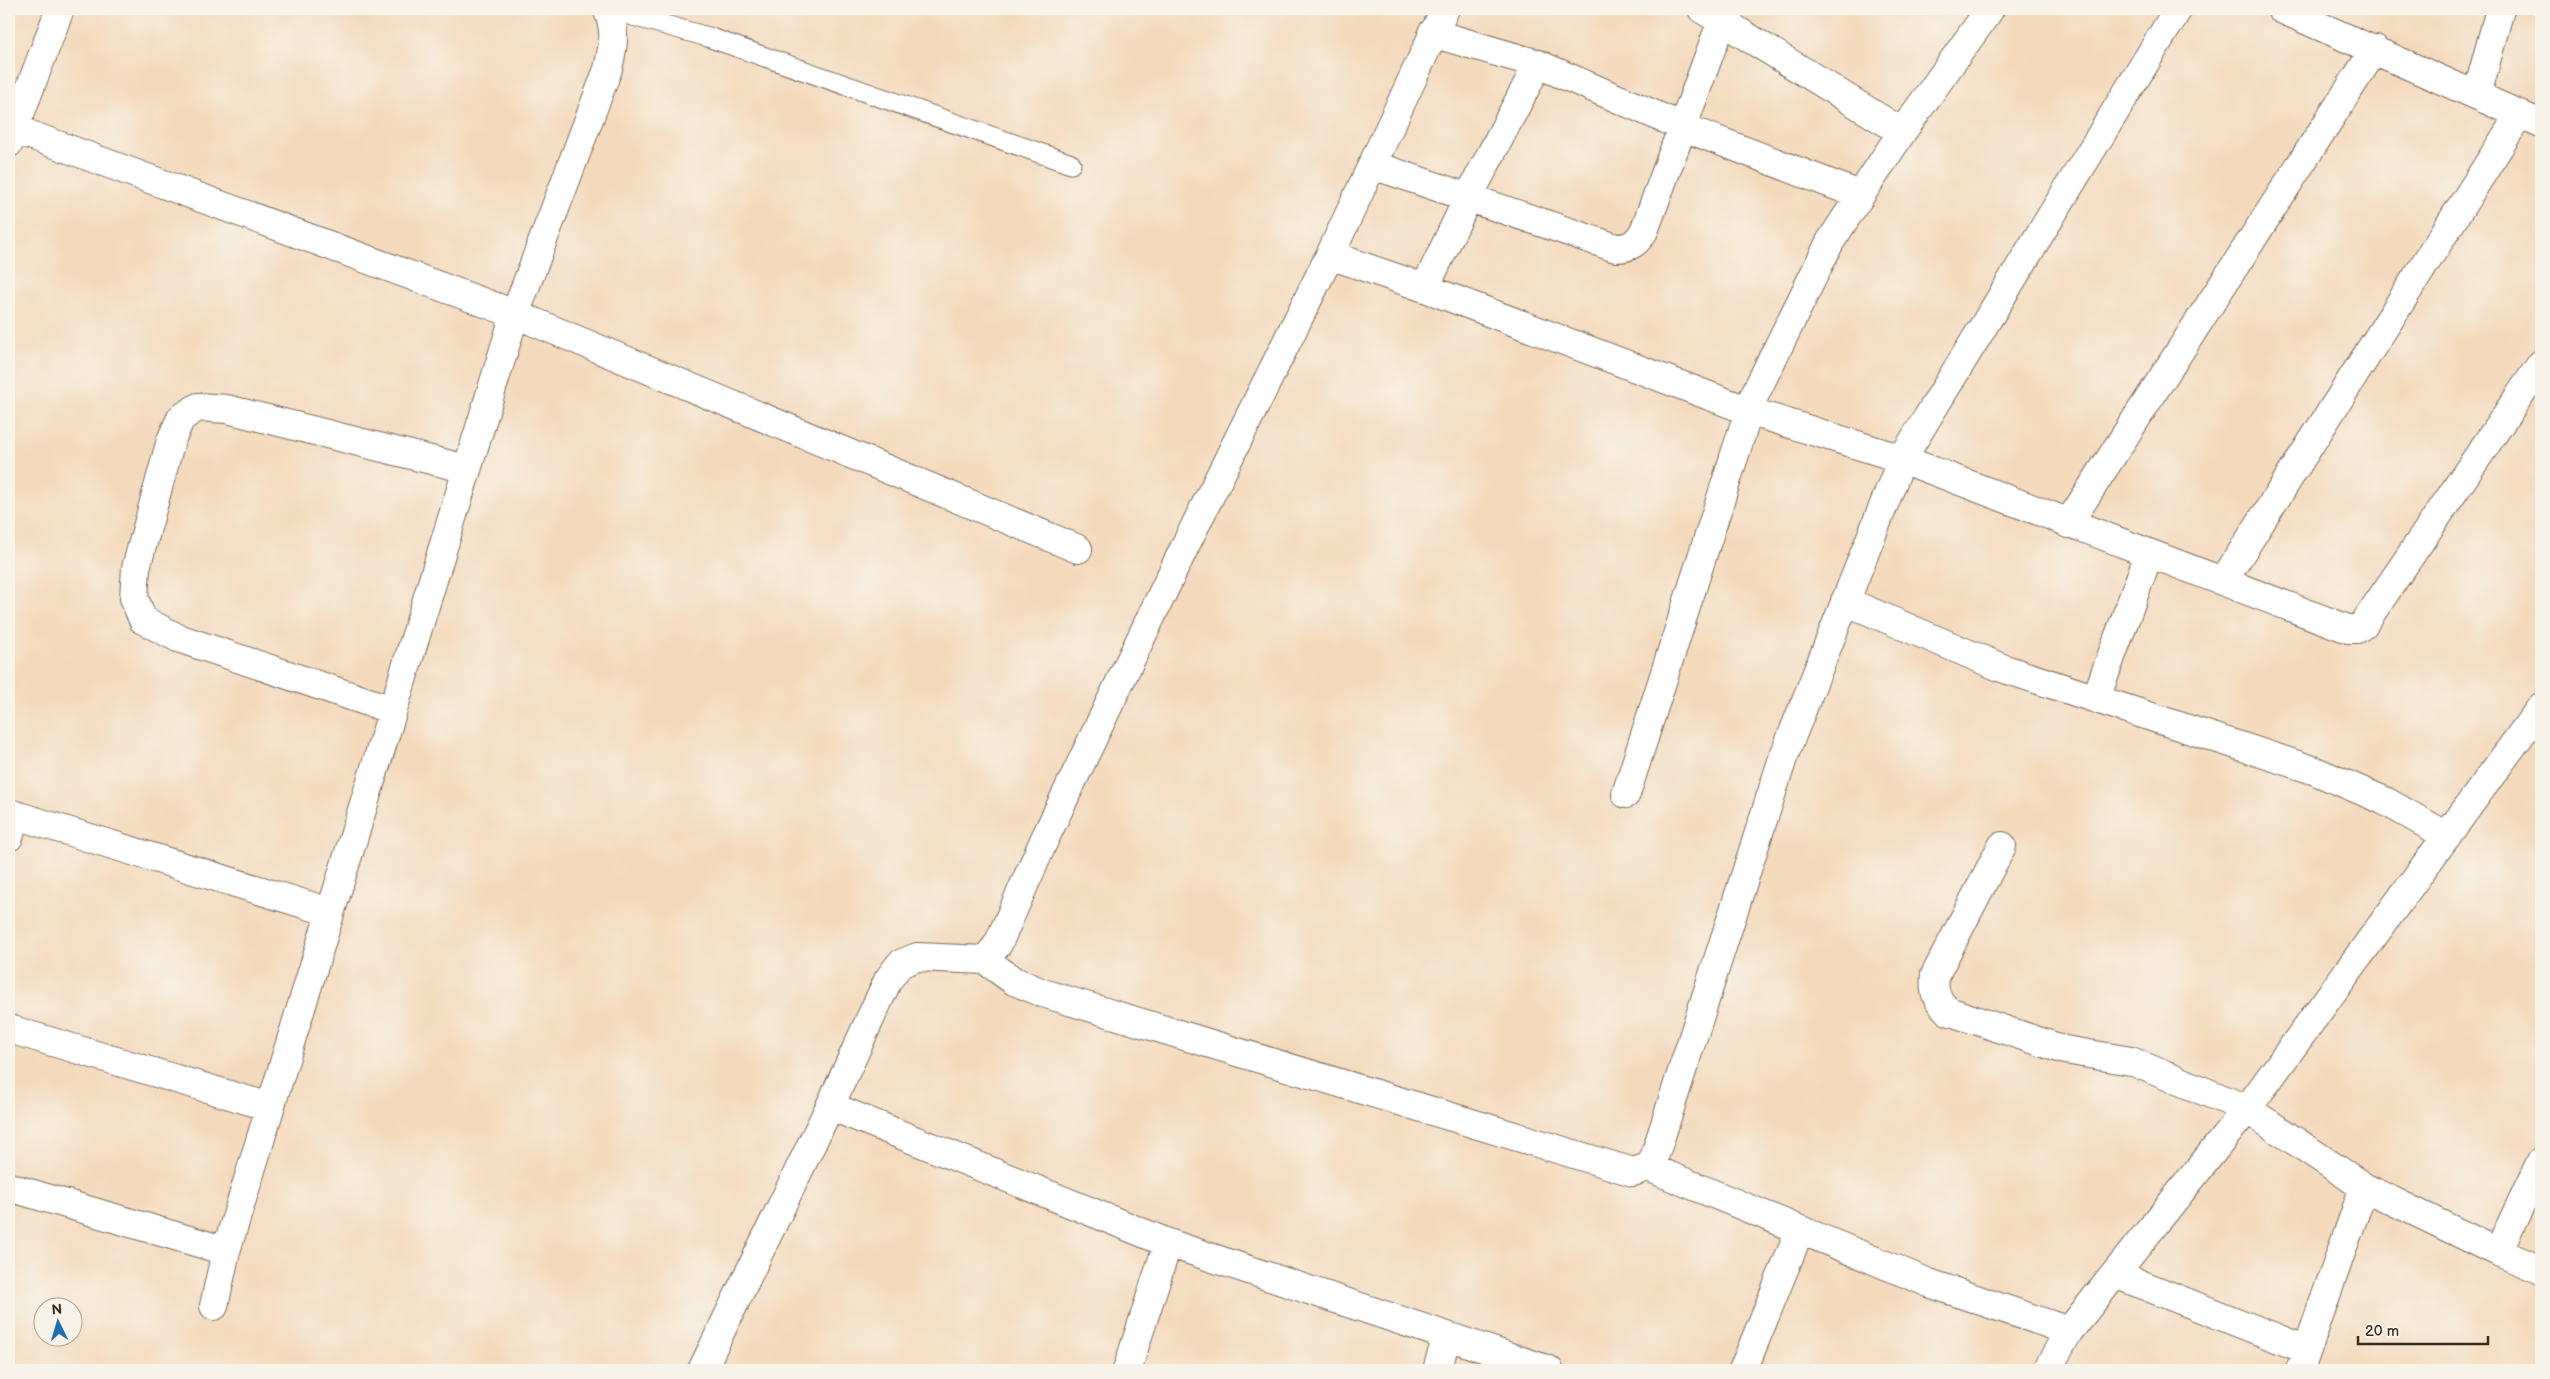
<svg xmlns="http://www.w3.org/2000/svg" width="2550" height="1379" font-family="'Balsamiq Sans',sans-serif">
<rect width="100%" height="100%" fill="#f7f3e8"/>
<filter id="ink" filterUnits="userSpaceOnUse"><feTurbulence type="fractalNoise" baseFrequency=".02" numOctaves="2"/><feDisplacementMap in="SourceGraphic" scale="10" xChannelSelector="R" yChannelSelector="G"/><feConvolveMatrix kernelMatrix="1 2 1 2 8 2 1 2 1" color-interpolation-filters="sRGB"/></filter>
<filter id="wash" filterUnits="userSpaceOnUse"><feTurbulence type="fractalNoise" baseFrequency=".0096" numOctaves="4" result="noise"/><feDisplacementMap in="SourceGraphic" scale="20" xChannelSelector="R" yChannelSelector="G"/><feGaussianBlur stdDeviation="1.12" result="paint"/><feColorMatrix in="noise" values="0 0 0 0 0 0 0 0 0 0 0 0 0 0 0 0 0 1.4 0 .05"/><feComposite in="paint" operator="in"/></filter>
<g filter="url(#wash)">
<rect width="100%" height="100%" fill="#f4dabd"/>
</g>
<g filter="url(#ink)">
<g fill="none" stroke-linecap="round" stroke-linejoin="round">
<defs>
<path id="service" d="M608,9L708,37L1071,164"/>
<path id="minor" d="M1702,9L1902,132
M2281,9L2541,124
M1432,33L1538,64L1683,127L1860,195
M2477,95L2500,9
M9,127L515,314L1078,549
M9,143L60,9
M1373,165L1616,248C1630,248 1637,243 1644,231L1722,20
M1330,255L1425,288L1749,411L1902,459L2348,629H2357L2363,625L2541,364
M1425,288L1468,198L1538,64
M2068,524L2375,49
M2224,580L2520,114
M1845,601L2002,668L2313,770L2385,801L2447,836
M2096,698L2149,554
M392,710L178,638L143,620L134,598L136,568L171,440L181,418L198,407L227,409L467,469
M1626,794L1753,398L1830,242L1902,132L1990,9
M9,813L330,912
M9,837L16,815
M2002,846L1935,975C1933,992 1936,999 1948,1011L2065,1050L2131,1061L2247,1109L2364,1187L2498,1252L2541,1270
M985,960L1014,981L1043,993L1633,1172L1648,1167L1653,1161L1783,758L1902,459L2178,9
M9,1029L270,1107
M830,1106L1168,1243L1549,1370
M1648,1167L1929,1283L2069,1331
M9,1187L226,1251
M2498,1252L2541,1161
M2115,1274L2307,1350
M214,1306L226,1251L515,314L608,69C613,47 617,30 607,9
M702,1370L830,1106L888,980L900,964L917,957L985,960L998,944L1046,836L1187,542L1330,255L1445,9
M1127,1370L1168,1243
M1437,1370L1447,1336
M1743,1370L1800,1230
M2047,1370L2069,1331L2247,1109L2541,707
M2300,1370L2364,1187"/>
</defs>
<!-- service casing -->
<use href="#service" stroke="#7c6856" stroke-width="21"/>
<!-- minor casing -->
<use href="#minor" stroke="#7c6856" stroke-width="30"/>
<!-- service -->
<use href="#service" stroke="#fff" stroke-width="19"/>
<!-- minor -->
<use href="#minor" stroke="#fff" stroke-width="28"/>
</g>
</g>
<!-- margin -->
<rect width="2550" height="1379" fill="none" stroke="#f7f3e8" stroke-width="30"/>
<!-- north arrow -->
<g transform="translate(58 1322) rotate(355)"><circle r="24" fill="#f7f3e8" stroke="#aca397"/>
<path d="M0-4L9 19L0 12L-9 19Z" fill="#1f6fb2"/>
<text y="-8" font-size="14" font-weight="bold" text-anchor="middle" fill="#3b2a1e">N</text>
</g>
<!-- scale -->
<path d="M2358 1336v8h130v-8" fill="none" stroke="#3b2a1e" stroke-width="2.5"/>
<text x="2365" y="1336" font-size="15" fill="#3b2a1e" stroke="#f7f3e8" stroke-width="4" paint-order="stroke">20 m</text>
</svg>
